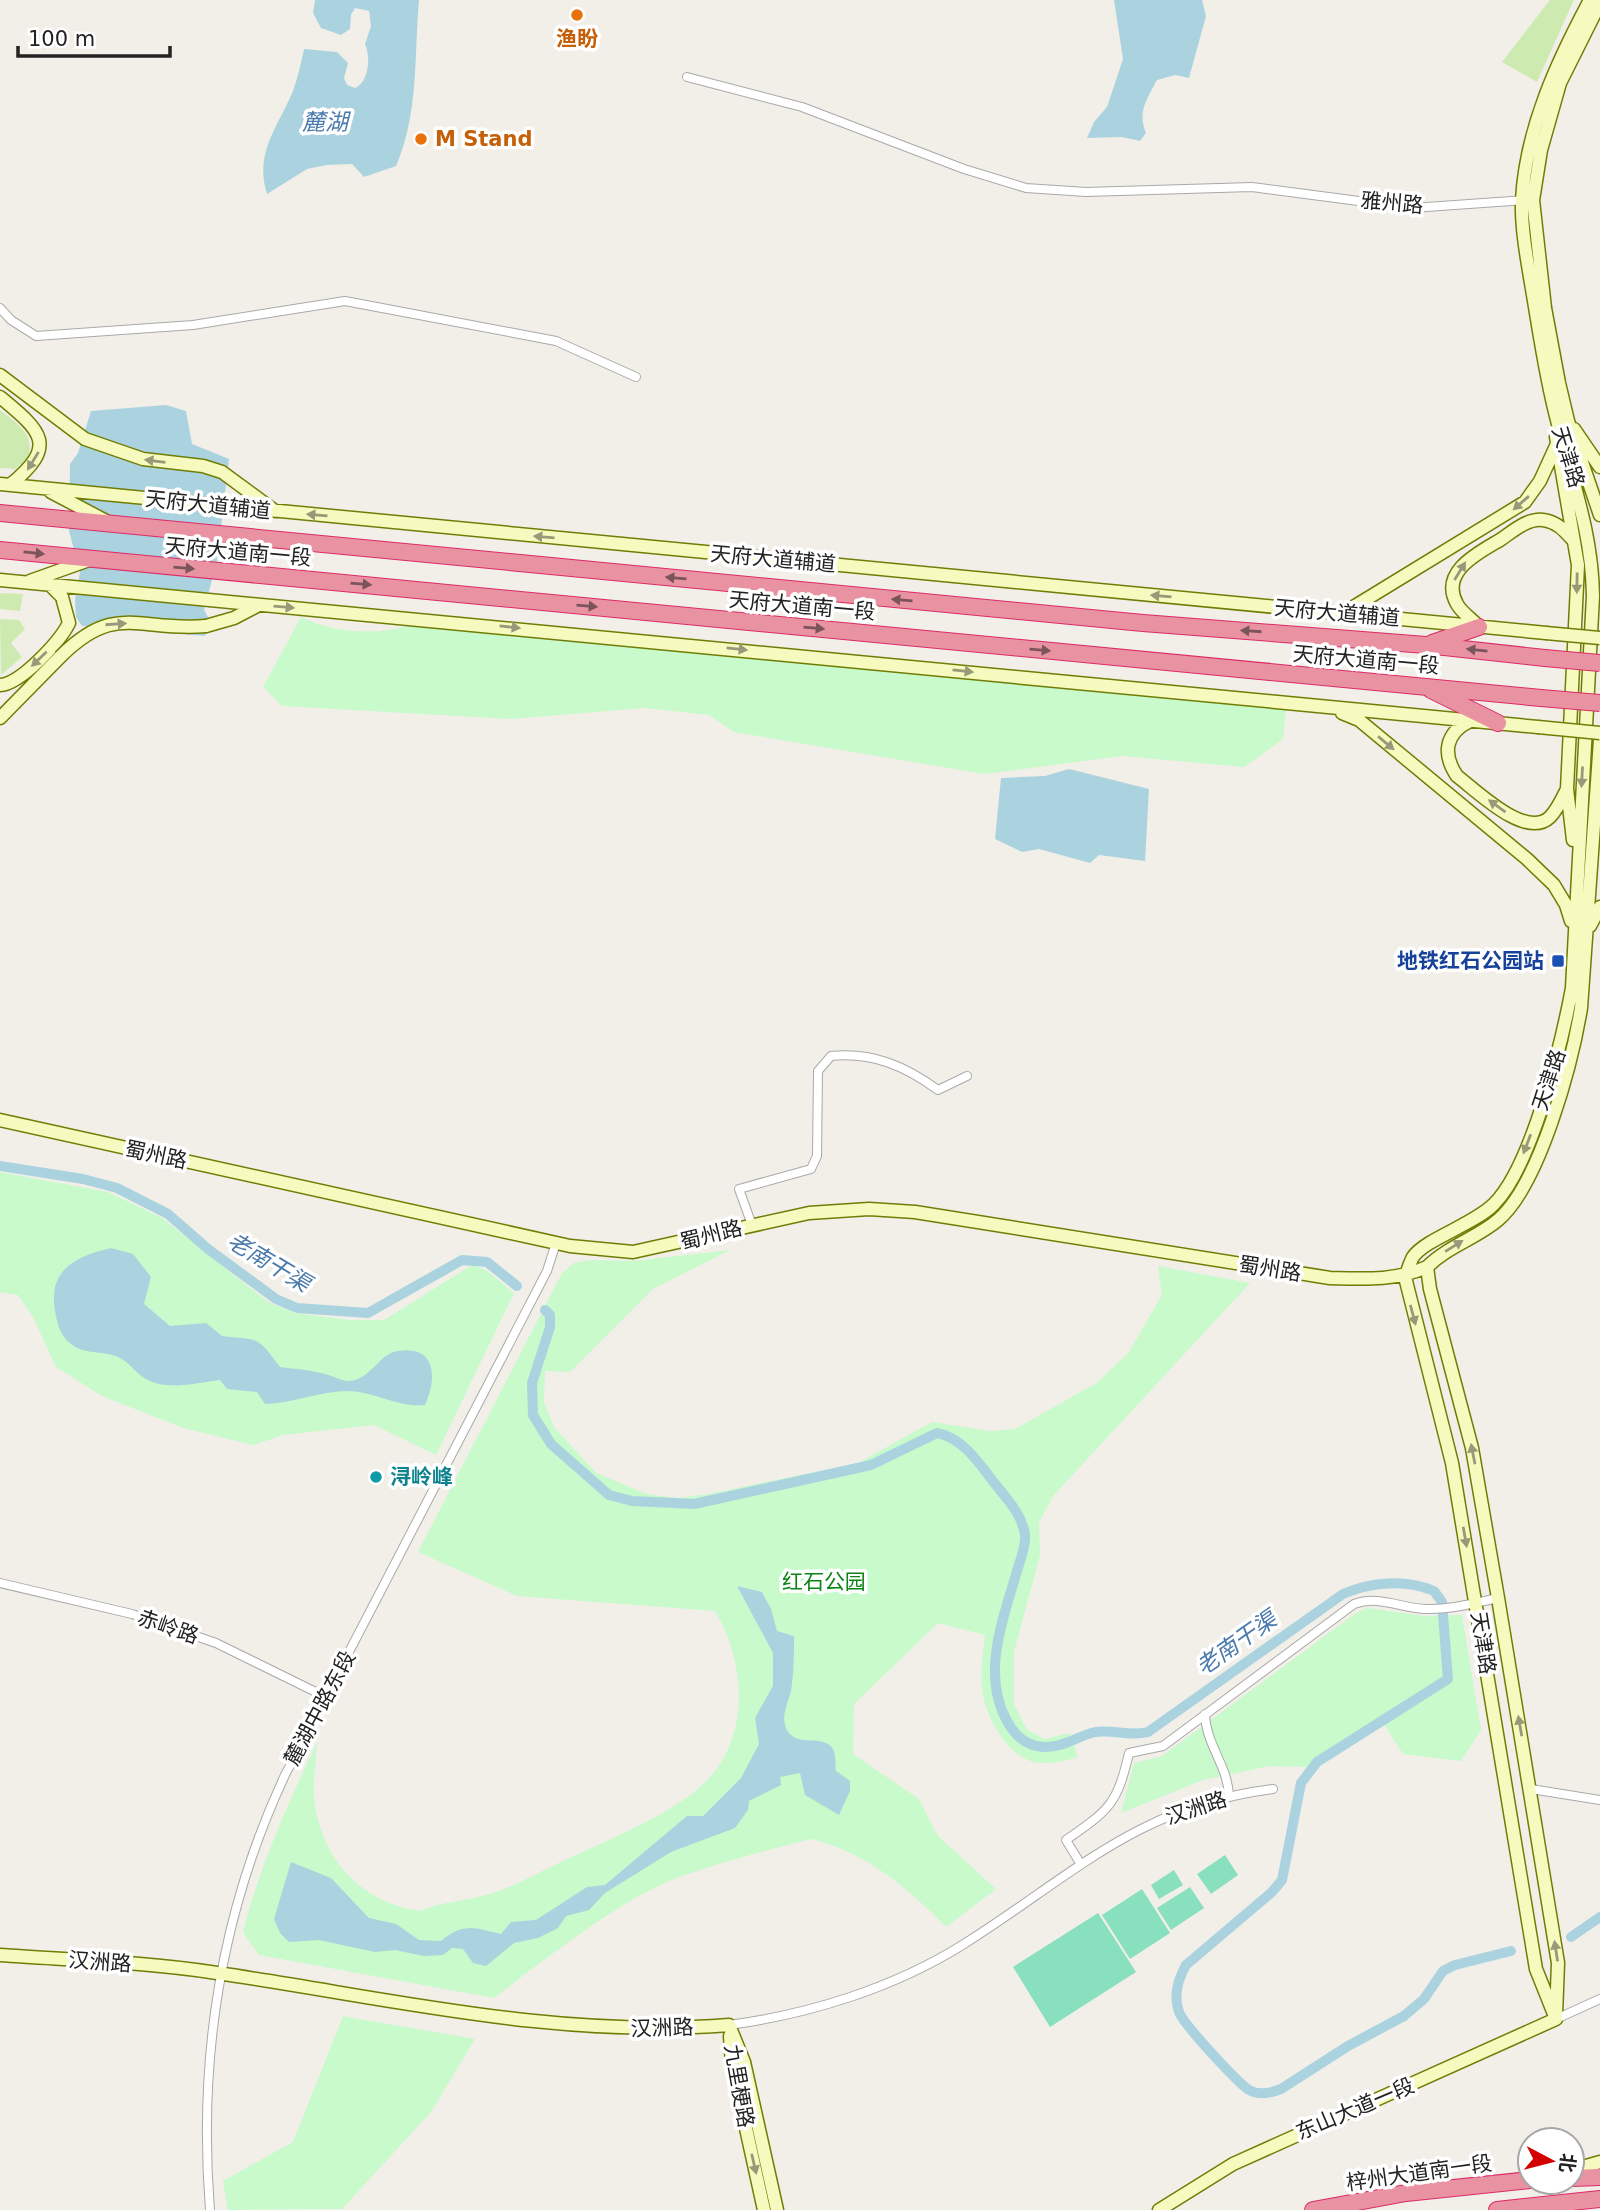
<svg xmlns="http://www.w3.org/2000/svg" width="1600" height="2210" font-family="'DejaVu Sans','Noto Sans SC',sans-serif">
<rect width="100%" height="100%" fill="#f2efe9"/>
<!-- grass -->
<path fill="#cdebb0" d="M1550,0H1574L1537,82L1502,62Z
M0,410C17,424 36,434 28,459L15,469L0,468Z
M0,593L23,594L20,611L0,609Z
M0,619L19,620L25,629L11,643L22,657L1,675Z"/>
<!-- park -->
<path fill="#c8facc" d="M301,617C334,633 375,636 411,625L1286,708L1283,739L1244,767L1122,756L985,774L734,732L709,715L644,708L511,719L282,706L263,687Z
M0,1172L108,1192L162,1218L268,1302L295,1313L350,1320H384L472,1265L486,1270L514,1293L436,1455L374,1425L283,1435L253,1445L183,1428L102,1396L56,1367L33,1317L18,1295L0,1292Z
M730,1250L653,1289L570,1372L545,1371L544,1402L554,1427L596,1473L647,1494L678,1498L708,1494L858,1463L932,1422L990,1431L1015,1429L1098,1382L1129,1352L1162,1295L1158,1266L1250,1283L1054,1495L1039,1522L1040,1555L1014,1652V1704L1027,1730L1045,1739L1070,1733L1078,1757C1064,1761 1049,1765 1034,1762C1006,1755 986,1717 982,1690C980,1672 983,1653 985,1635L938,1623L854,1704L853,1754L919,1799L938,1836L996,1889L946,1927C909,1889 864,1851 811,1839C768,1850 724,1861 682,1876C621,1898 547,1958 494,1998L259,1955L243,1932C260,1865 288,1804 317,1742C316,1760 313,1779 314,1797C320,1857 359,1902 420,1911C442,1901 463,1902 486,1895C516,1887 546,1868 574,1856C613,1838 683,1809 711,1776C751,1729 744,1660 715,1611L517,1596L418,1552L562,1273L574,1263L590,1260L633,1261Z
M1367,1608L1425,1616L1462,1615L1481,1730L1461,1761L1403,1754L1380,1718L1306,1767L1270,1766L1203,1780L1121,1813L1134,1763L1162,1756L1356,1613Z
M343,2016L475,2039L431,2112L342,2209L228,2210L223,2181L293,2142Z"/>
<!-- pitch -->
<path fill="#88e0be" d="M1225,1855L1238,1875L1211,1894L1197,1874Z
M1174,1870L1183,1885L1159,1899L1151,1885Z
M1190,1887L1204,1908L1171,1930L1157,1908Z
M1142,1889L1170,1933L1130,1959L1102,1915Z
M1098,1913L1136,1972L1050,2027L1013,1967Z"/>
<!-- water -->
<path fill="#aad3df" d="M315,0H419C414,56 419,113 396,166L364,177L352,164L327,165L307,169L267,194C254,153 278,127 293,91C298,77 301,63 304,49L337,52L348,63L344,78L347,85L355,88C369,82 371,57 365,44L371,26L369,11L355,8L351,15L350,29L341,35L321,28L313,13Z
M1114,0H1202L1206,16L1189,78L1175,75L1157,80C1147,99 1137,112 1146,133L1140,141L1122,137L1087,138L1094,122L1107,107L1123,59Z
M166,405L186,411L192,444L229,459L217,561L204,610L208,617L205,636L82,626L76,617L75,600L80,572L69,531L70,464L78,453L91,411Z
M1069,769L1149,789L1145,861L1099,855L1090,863L1039,849L1022,852L995,839L1001,778L1045,776Z
M111,1248L133,1254L151,1277L144,1304L170,1326L206,1323L222,1336C260,1340 257,1336 280,1367C296,1369 313,1370 328,1375C335,1377 342,1381 349,1381C371,1380 378,1354 398,1351C437,1345 437,1379 425,1405C397,1408 375,1391 346,1391C319,1392 292,1403 265,1404L257,1392L227,1389L220,1380C197,1383 167,1391 146,1379C135,1373 128,1360 116,1356C101,1351 83,1354 71,1344C61,1336 58,1327 56,1316C46,1271 73,1257 111,1248Z
M737,1586L762,1592L771,1609L777,1631L794,1636C794,1654 794,1673 791,1691C788,1703 781,1715 786,1728C794,1749 824,1733 833,1749C836,1754 835,1765 836,1771L850,1781V1791L839,1815L805,1795L800,1773L780,1777L781,1785L749,1801L748,1810L735,1828L671,1852L605,1893L589,1910L566,1916L558,1928L538,1938L514,1943L486,1966L473,1963L463,1949L452,1948L443,1955L424,1956L395,1950L375,1952L319,1940L289,1942L280,1933L274,1919L291,1862L331,1878L369,1918L396,1924L419,1940L441,1941C465,1922 473,1928 501,1934L511,1922L536,1920L587,1887L605,1885L687,1816H703L741,1778L759,1744L755,1718L773,1686V1653Z"/>
<g fill="none" stroke-linecap="round" stroke-linejoin="round">
<!-- canal -->
<path stroke="#aad3df" stroke-width="10" d="M0,1166L83,1179L117,1188L168,1214L208,1249L276,1299L297,1308L368,1313L462,1260L487,1262L517,1286
M545,1310L550,1315V1327L532,1383L533,1415L551,1444L609,1495L632,1501L694,1504L871,1465L937,1433C960,1437 976,1459 989,1476C1002,1494 1022,1512 1025,1535C1026,1547 1020,1560 1017,1571C1003,1619 981,1674 1007,1721C1015,1736 1026,1746 1044,1747C1062,1748 1078,1736 1095,1732C1113,1729 1130,1737 1148,1732L1343,1594C1371,1582 1405,1579 1434,1591L1442,1602L1448,1679L1317,1762L1301,1783L1282,1880L1272,1892L1186,1965C1178,1979 1173,1995 1179,2012C1184,2025 1237,2082 1249,2090C1259,2096 1271,2093 1281,2089L1348,2046L1404,2016L1424,1999L1443,1971L1455,1965L1511,1951
M1571,1937L1600,1917"/>
<defs>
<path id="street" d="M687,77L802,107L964,169L1026,188L1086,192L1252,187L1412,208L1526,200
M0,308L11,320L36,336L193,325L345,301L556,341L636,377
M752,1225L739,1189L811,1169L817,1156L818,1071L831,1056C873,1052 905,1066 938,1090L967,1076
M0,1583L132,1614L216,1643L326,1697
M1205,1714C1206,1745 1228,1766 1229,1796
M1531,1789L1600,1800
M1080,1863L1066,1840C1109,1810 1117,1805 1129,1753L1163,1746L1354,1604C1379,1595 1400,1608 1426,1609C1450,1610 1474,1603 1498,1598
M1556,2019L1600,1999
M729,2025C810,2014 894,1988 964,1944C1072,1876 1137,1806 1273,1789
M210,2210C198,2060 221,1912 285,1775L547,1271L556,1243"/>
<path id="secondary" d="M1600,3L1560,83L1541,150L1533,200L1545,308L1559,383L1568,421L1600,515
M0,375L85,439L143,459L203,466L222,472L275,511
M0,397C41,431 59,445 10,485
M1574,429L1600,467
M1556,437L1578,565L1567,789L1573,840
M0,484L1546,633
M51,492L106,521
M0,580L1538,727
M30,581L89,560
M1342,614L1525,502L1540,481L1556,446
M206,626L234,618L259,605
M1479,627C1473,620 1461,612 1457,604C1439,572 1478,553 1500,540C1512,532 1527,518 1543,520C1557,522 1564,530 1573,540
M0,685C21,684 60,641 69,623L62,597L50,585
M1342,713L1359,720L1527,859L1554,885L1566,905L1571,921
M0,718L60,657
M1470,721C1445,733 1442,754 1457,776C1477,791 1526,840 1550,817C1557,810 1562,799 1567,789
M1590,926L1600,907
M0,1120L570,1246L633,1252L809,1213L869,1209L915,1212L1330,1278C1365,1279 1395,1281 1427,1267
M0,1955C72,1960 146,1962 217,1973C389,1998 555,2039 729,2025
M1556,2015L1558,1963L1498,1598L1472,1448L1430,1289L1427,1267C1448,1246 1477,1238 1498,1220C1540,1184 1572,1063 1581,1008L1600,740
M1556,2019L1536,1969L1452,1463L1405,1277C1408,1270 1410,1262 1413,1257C1425,1239 1475,1224 1494,1204C1532,1166 1562,1042 1572,988L1593,596C1592,532 1572,481 1557,420C1546,379 1540,336 1533,295C1528,264 1521,231 1522,200C1526,128 1557,62 1590,0
M729,2025L744,2062L777,2210
M730,2036L732,2065L764,2210
M1572,2170L1600,2162
M1159,2210L1233,2164L1556,2019"/>
<path id="highway" d="M0,513L1143,623L1426,645L1545,658
M0,550L1541,698
M1432,643L1479,627
M1431,690L1498,723
M1572,2178L1600,2177
M1313,2210L1406,2193L1530,2180
M1497,2210L1600,2199"/>
</defs>
<!-- street casing -->
<use href="#street" stroke="#a9a9a9" stroke-width="10"/>
<!-- secondary casing -->
<use href="#secondary" stroke="#707d05" stroke-width="15"/>
<!-- highway casing -->
<use href="#highway" stroke="#dc2a67" stroke-width="18"/>
<!-- street -->
<use href="#street" stroke="#fff" stroke-width="8"/>
<!-- secondary -->
<use href="#secondary" stroke="#f7fabf" stroke-width="12"/>
<!-- highway -->
<use href="#highway" stroke="#e892a2" stroke-width="16"/>
<defs>
<path id="secondary-bridge" d="M1546,633L1600,638
M60,657C116,601 138,632 206,626
M1538,727L1600,733"/>
<path id="highway-bridge" d="M1545,658L1600,663
M1541,698L1600,703"/>
</defs>
<!-- secondary-bridge casing -->
<use href="#secondary-bridge" stroke="#707d05" stroke-width="15" stroke-linecap="butt"/>
<!-- highway-bridge casing -->
<use href="#highway-bridge" stroke="#dc2a67" stroke-width="18" stroke-linecap="butt"/>
<!-- secondary-bridge -->
<use href="#secondary-bridge" stroke="#f7fabf" stroke-width="12"/>
<!-- highway-bridge -->
<use href="#highway-bridge" stroke="#e892a2" stroke-width="16"/>
</g>
<!-- one-way arrows -->
<defs><path id="oneway-solid" d="M-6-.8H1V-3.2L6.5 0L1 3.2V.8H-6Z" transform="scale(1.75)"/></defs>
<g fill="#979978">
<use href="#oneway-solid" transform="translate(33 461) rotate(122)"/>
<use href="#oneway-solid" transform="translate(155 461) rotate(-173)"/>
<use href="#oneway-solid" transform="translate(1521 503) rotate(139)"/>
<use href="#oneway-solid" transform="translate(317 515) rotate(-175)"/>
<use href="#oneway-solid" transform="translate(544 537) rotate(-175)"/>
<use href="#oneway-solid" transform="translate(1460 571) rotate(-58)"/>
<use href="#oneway-solid" transform="translate(1577 583) rotate(91)"/>
<use href="#oneway-solid" transform="translate(1161 596) rotate(-175)"/>
<use href="#oneway-solid" transform="translate(284 607) rotate(5)"/>
<use href="#oneway-solid" transform="translate(116 624) rotate(-4)"/>
<use href="#oneway-solid" transform="translate(510 627) rotate(6)"/>
<use href="#oneway-solid" transform="translate(737 649) rotate(6)"/>
<use href="#oneway-solid" transform="translate(39 659) rotate(136)"/>
<use href="#oneway-solid" transform="translate(963 671) rotate(6)"/>
<use href="#oneway-solid" transform="translate(1386 743) rotate(40)"/>
<use href="#oneway-solid" transform="translate(1582 777) rotate(93)"/>
<use href="#oneway-solid" transform="translate(1497 806) rotate(-144)"/>
<use href="#oneway-solid" transform="translate(1527 1144) rotate(111)"/>
<use href="#oneway-solid" transform="translate(1454 1246) rotate(-32)"/>
<use href="#oneway-solid" transform="translate(1413 1315) rotate(75)"/>
<use href="#oneway-solid" transform="translate(1473 1454) rotate(-101)"/>
<use href="#oneway-solid" transform="translate(1465 1537) rotate(80)"/>
<use href="#oneway-solid" transform="translate(1520 1726) rotate(-100)"/>
<use href="#oneway-solid" transform="translate(1556 1951) rotate(-99)"/>
<use href="#oneway-solid" transform="translate(754 2164) rotate(77)"/>
</g>
<g fill="#7b545c">
<use href="#oneway-solid" transform="translate(34 553) rotate(6)"/>
<use href="#oneway-solid" transform="translate(184 568) rotate(5)"/>
<use href="#oneway-solid" transform="translate(676 578) rotate(-175)"/>
<use href="#oneway-solid" transform="translate(361 584) rotate(5)"/>
<use href="#oneway-solid" transform="translate(902 600) rotate(-175)"/>
<use href="#oneway-solid" transform="translate(587 606) rotate(5)"/>
<use href="#oneway-solid" transform="translate(814 628) rotate(5)"/>
<use href="#oneway-solid" transform="translate(1251 631) rotate(-176)"/>
<use href="#oneway-solid" transform="translate(1040 650) rotate(5)"/>
<use href="#oneway-solid" transform="translate(1477 650) rotate(-174)"/>
</g>
<!-- markers -->
<g fill="#e8710a" stroke="#fff" stroke-width="2.5">
<circle cx="577" cy="15" r="7"/>
<circle cx="421" cy="139" r="7"/>
</g>
<rect fill="#1a4fb4" stroke="#fff" stroke-width="2.5" x="1551" y="954" width="14" height="14" rx="3.5"/>
<circle fill="#0f9aa8" stroke="#fff" stroke-width="2.5" cx="376" cy="1477" r="7"/>
<g text-anchor="middle" dominant-baseline="central" stroke-width="7" stroke-linejoin="round" paint-order="stroke">
<!-- food labels -->
<g font-size="21" font-weight="bold" fill="#c56008" stroke="#fff">
<text x="577" y="39">渔盼</text>
<text x="435" y="139" text-anchor="start">M Stand</text>
</g>
<!-- street labels -->
<g font-size="21" fill="#222" stroke="#fff">
<text transform="translate(1392 203) rotate(5)">雅州路</text>
<text transform="translate(1568 457) rotate(73)">天津路</text>
<text transform="translate(208 505) rotate(6)">天府大道辅道</text>
<text transform="translate(238 552) rotate(5)">天府大道南一段</text>
<text transform="translate(773 559) rotate(5)">天府大道辅道</text>
<text transform="translate(802 606) rotate(5)">天府大道南一段</text>
<text transform="translate(1337 613) rotate(5)">天府大道辅道</text>
<text transform="translate(1366 660) rotate(5)">天府大道南一段</text>
<text transform="translate(1549 1080) rotate(-72)">天津路</text>
<text transform="translate(156 1155) rotate(12)">蜀州路</text>
<text transform="translate(711 1235) rotate(-14)">蜀州路</text>
<text transform="translate(1270 1269) rotate(9)">蜀州路</text>
<text transform="translate(168 1627) rotate(19)">赤岭路</text>
<text transform="translate(1483 1643) rotate(81)">天津路</text>
<text transform="translate(320 1708) rotate(-62)">麓湖中路东段</text>
<text transform="translate(1196 1808) rotate(-18)">汉洲路</text>
<text transform="translate(100 1962) rotate(4)">汉洲路</text>
<text transform="translate(662 2028) rotate(-2)">汉洲路</text>
<text transform="translate(739 2086) rotate(80)">九里梗路</text>
<text transform="translate(1355 2109) rotate(-23)">东山大道一段</text>
<text transform="translate(1419 2173) rotate(-8)">梓州大道南一段</text>
</g>
<!-- transit labels -->
<g font-size="21" font-weight="bold" fill="#164399" stroke="#fff" text-anchor="end">
<text x="1544" y="961">地铁红石公园站</text>
</g>
<!-- culture labels -->
<g font-size="21" font-weight="bold" fill="#0d838f" stroke="#fff" text-anchor="start">
<text x="390" y="1477">浔岭峰</text>
</g>
<!-- park labels -->
<g font-size="21" fill="#0c8416" stroke="#fff">
<text x="824" y="1582">红石公园</text>
</g>
<!-- water labels -->
<g font-size="23" font-style="italic" fill="#4a7aab" stroke="#fff">
<text x="325" y="122">麓湖</text>
<text transform="translate(269 1262) rotate(31)">老南干渠</text>
<text transform="translate(1236 1643) rotate(-35)">老南干渠</text>
</g>
</g>
<!-- north arrow -->
<g transform="translate(1551 2161) rotate(97)"><circle r="33" fill="#ffffff" stroke="#a7a7a7" stroke-width="2"/>
<path d="M0-5L12 26L0 18L-12 26Z" fill="#d40000"/>
<text y="-10" font-size="19" font-weight="bold" text-anchor="middle" fill="#222222">北</text>
</g>
<!-- scale -->
<path d="M18 46v10h152v-10" fill="none" stroke="#222222" stroke-width="3.5"/>
<text x="28" y="46" font-size="21" fill="#222222" stroke="#ffffff" stroke-width="5" paint-order="stroke">100 m</text>
</svg>
